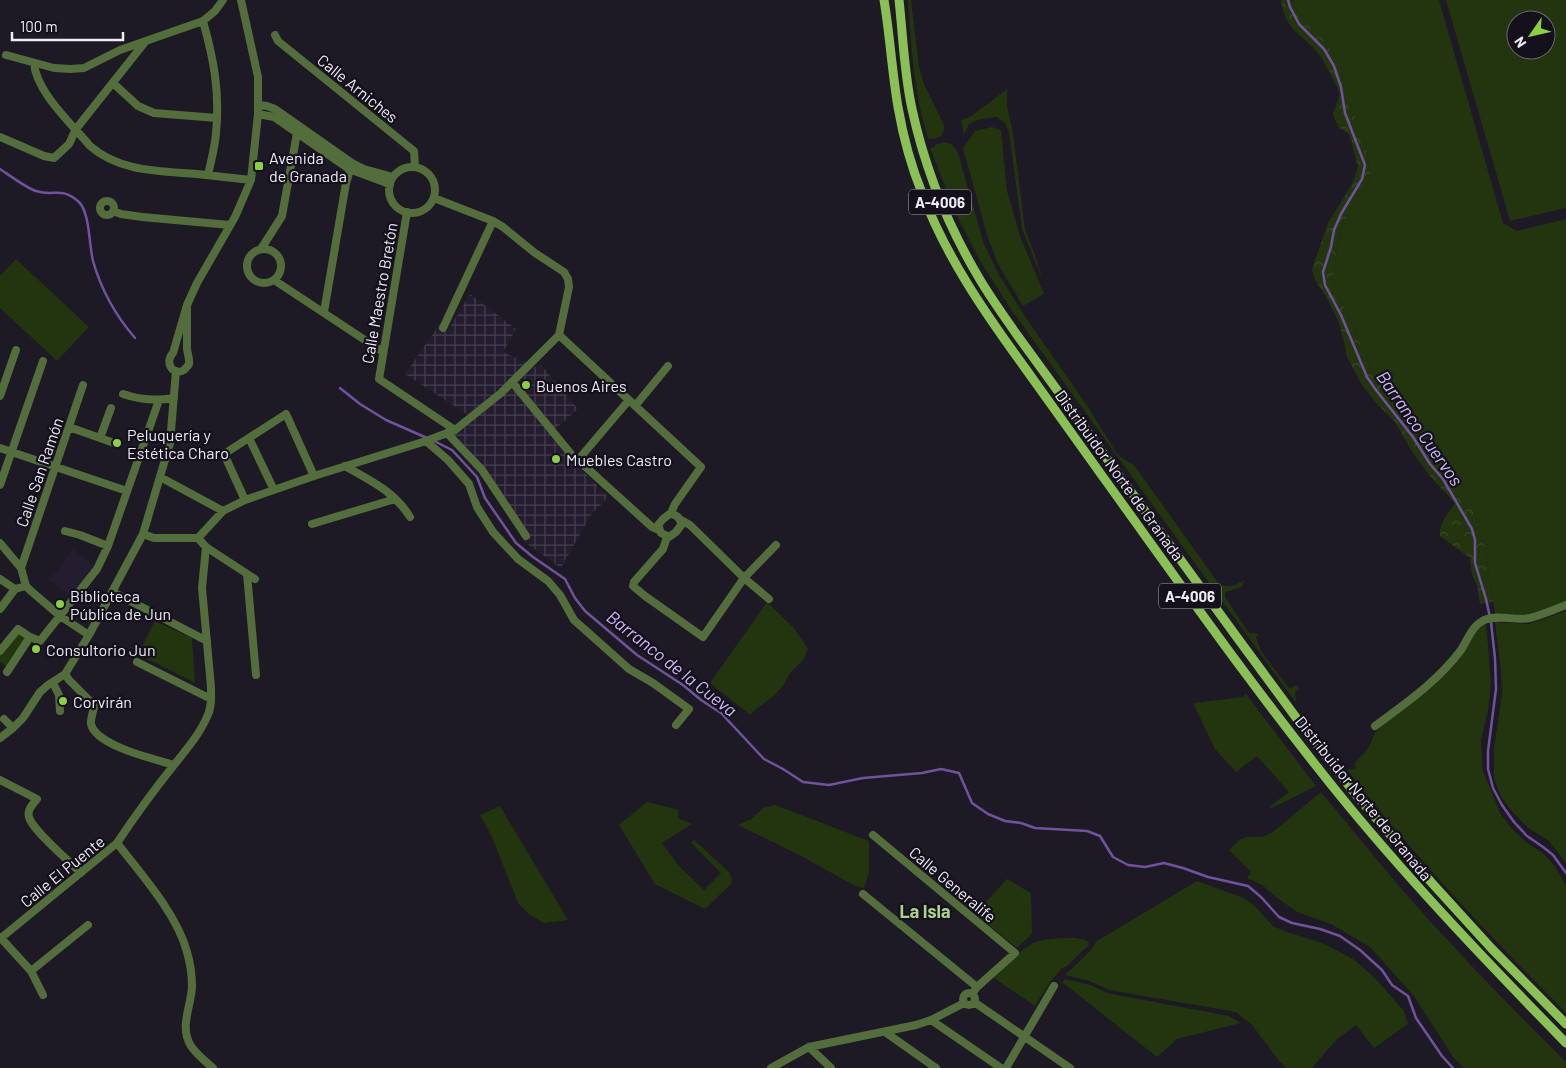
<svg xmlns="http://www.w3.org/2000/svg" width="1566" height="1068" font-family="Barlow,sans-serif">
<defs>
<pattern id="industrial-grid" width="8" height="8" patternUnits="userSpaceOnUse" patternTransform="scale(1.25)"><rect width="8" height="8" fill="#241d2f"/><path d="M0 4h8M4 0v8" fill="none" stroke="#443e4e"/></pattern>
<pattern id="forest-crowns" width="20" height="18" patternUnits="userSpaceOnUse" patternTransform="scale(1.25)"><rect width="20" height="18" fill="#22350e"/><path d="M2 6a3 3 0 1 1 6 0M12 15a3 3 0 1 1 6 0" fill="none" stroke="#384926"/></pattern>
</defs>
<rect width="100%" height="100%" fill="#1d1925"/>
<!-- built -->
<path fill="#241d2f" d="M73,549L95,566L72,597L50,580Z"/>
<!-- industrial -->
<path fill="url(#industrial-grid)" d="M470,294L516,329L503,352L537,368L541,365L578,409L551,433L573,461L608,497L591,515L561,568L526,543L478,465L450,435L474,419L405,374L439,325L448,330Z"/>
<!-- green -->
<path fill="#22350e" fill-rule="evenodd" d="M908,0H911L919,66L923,82L944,125C944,134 942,137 933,139L932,138L928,139C914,94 911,47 908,0Z
M1293,0H1439L1503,223L1517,231L1566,219V605L1523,615L1495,614L1485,547L1470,499L1441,471L1420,434L1371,368L1333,280L1336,255L1341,226L1371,178L1366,144L1314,27L1299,14L1292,4Z
M1446,0H1566V208L1510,221ZM1516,20H1546V50H1516Z
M1007,89V106L1013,134L1025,229L1037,261L1043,281L1022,229L1009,132L1005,123L997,117L977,120L969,124L964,135L961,120L970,117Z
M992,127L1001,130L1007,191L1020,236L1044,294L1023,306L998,264L987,235L963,148L975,131Z
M944,142C952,143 954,146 958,153L979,227L984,244L999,275L1026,318L1084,401L1116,452L1122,458L1134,465L1219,584C1229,588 1235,586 1244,580L1242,587L1225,592V597L1249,633L1259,634L1256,637L1261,651L1288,687L1291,688L1296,685L1299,689L1295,692V696L1297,700L1295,701L1278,678L1010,308L980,261L956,214L930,148L935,147V145Z
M16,259L89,327L57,361L0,308V276Z
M767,602L794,628L808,649L803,660L790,673L783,686L775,695L755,710L750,715L710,683Z
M1566,611V863L1549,841L1527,827L1510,809L1500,795L1494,779V748L1502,694L1501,672L1495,622L1529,624Z
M155,621L192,638L195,683L138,654Z
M1486,622L1491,682L1488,711L1481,740L1483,771L1501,815L1512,829L1526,842L1544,854L1555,866L1566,886V1013C1489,935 1414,856 1347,770L1357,768L1354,764L1367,750L1375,733L1385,721L1430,688L1449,671L1463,653L1474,632Z
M17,631L28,638L7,667L0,662V655Z
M1246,694L1316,786L1272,808L1269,807L1289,792L1257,756L1236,772L1215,749L1193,703L1243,697Z
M1321,792C1361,840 1400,889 1442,934C1482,978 1524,1020 1566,1062V1068H1464L1453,1057L1414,996L1370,947L1331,924L1297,912L1276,897L1262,885L1247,878L1251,872L1229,850L1238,841L1246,837H1262L1273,832Z
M647,802L679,810L678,818L692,824L662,843L678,865L704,890L721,873L691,843L694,840L729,872L732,878L731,884L705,909L655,884L619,825Z
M775,805L869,841V872L864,888L855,886L803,857L738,825L751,819L763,808Z
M500,806L568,920L544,923L530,915L518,903L492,837L480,815Z
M1007,879L1031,893L1032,934L1017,948L975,914Z
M1197,881L1244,898L1255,906L1273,926L1287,932L1322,943L1353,959L1375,978L1404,1011L1408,1024L1374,1048L1356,1025L1336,1040L1312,1068H1287L1279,1061L1252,1025L1236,1012L1109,990L1089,981L1065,975L1090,951L1097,941Z
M1076,938L1086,940L1089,943L1088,946L1067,966L1062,968L1050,982L1035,1006L994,978C1005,967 1022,947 1036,942C1049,938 1063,938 1076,938Z
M1065,979L1091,985L1107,993L1229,1016L1241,1023L1177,1039L1157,1057L1062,982Z"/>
<!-- forest -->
<path fill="url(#forest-crowns)" d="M1281,0H1292V4L1299,14L1314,27L1329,47L1366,144L1371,178L1341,226L1336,255L1333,280L1371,368L1420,434L1441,471L1470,499L1485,547L1493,602L1480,604L1477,585L1472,575L1470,558L1440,536C1438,523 1449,513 1455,503L1429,475L1411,450L1395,422L1378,405L1362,385L1348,359L1339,323L1327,298L1315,280L1312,269L1328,223L1352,184L1358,167L1349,134L1338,127L1333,114L1340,94C1334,81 1328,68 1320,56C1304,34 1285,32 1281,0Z"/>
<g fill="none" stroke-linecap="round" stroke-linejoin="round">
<!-- stream -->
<path stroke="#70539c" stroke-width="2.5" d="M1288,0L1290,7L1299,24L1324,49L1334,66L1341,87L1345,113L1365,165L1362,179L1341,214L1334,230L1331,247L1323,272L1325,285L1341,315L1367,377L1376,390L1413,437L1430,464L1443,479L1472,529L1475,540V563L1486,599L1491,622L1495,658L1496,689L1488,751V769L1493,788L1502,805L1514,822L1527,836L1543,847L1553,855L1566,873
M0,169C9,175 28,189 36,191C55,197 61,186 79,202C90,213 89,246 93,261C101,289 116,316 135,338
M340,388L360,404L386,420L427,438
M434,441L452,450L477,477L485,498L516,543L533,557L565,579L575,598L585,611L637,655L683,685L701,700L721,713L764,759L783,769L803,782L829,785L863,778L922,773L941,769L959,773L972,803L988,814L1005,821L1021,823L1035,828L1087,831L1100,836L1113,857L1128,865L1145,867L1164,863L1183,868L1208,877L1248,886L1261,897L1279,917L1292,923L1320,929L1340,936L1360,950L1382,970L1392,985L1408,996L1416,1018L1442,1056L1453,1068"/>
<!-- minor -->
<path stroke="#536d3c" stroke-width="8" d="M203,21C214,60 220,93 216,133C215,147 211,161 208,175
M275,35L278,41L414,151L415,167
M6,55L54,68L70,69L84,68L120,50L203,21L215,11L223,0
M34,63C36,92 72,124 90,146C120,172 159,171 197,174C215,176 233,178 251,180
M113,83L138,106L154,113L217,118
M259,105L267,106L275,109L352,163L364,169L393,177
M258,114L274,117L349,169L384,182L390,185
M0,137L44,156L54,158L69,144L76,129L145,42
M389 190a23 23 0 1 1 46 0a23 23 0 1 1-46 0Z
M100 208a7 7 0 1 1 14 0a7 7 0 1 1-14 0Z
M113,211L121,214L142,217L230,225
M407,212L379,379L455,430
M247 266a17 17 0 1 1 34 0a17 17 0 1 1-34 0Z
M261,249L282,216L297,133L300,129
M274,280L383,352
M187,305C187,319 187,334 187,348C187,353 190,359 189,364C188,366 186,368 184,370C173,377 164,362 173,353L187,305L197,283L235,217L251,180L258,114V77L241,0
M324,312L346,183L352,163
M443,328L493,221
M559,335L701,467L675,504L671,513
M512,382L571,454
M123,394C140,400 156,401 174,398
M0,396L16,350
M629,400L578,460L652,527L659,530
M635,406L668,366
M69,427L114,443
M447,433L482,470L526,536
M100,438L111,408
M249,438L274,490
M426,441L448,460L469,484L477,507L493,532L518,559L548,581L560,595L574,620L629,669L653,683L689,709L676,725
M0,448L127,491
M345,466C371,481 394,491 410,517
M160,477L223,511
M0,485L43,361
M245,500L224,454L286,414L314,476
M671,513L678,517L682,524L676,532L669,537L661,533L658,525L663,519Z
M681,520L690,525L744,578L769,599
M312,524L395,499
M65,531L80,535L108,546
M143,534L154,538H198L206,547L255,579
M667,537L663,549L634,582L633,586L645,596L703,637L744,578L776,545
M198,538L223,511L245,500L314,476L426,441L455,430L501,393L559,335L569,287L568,279L564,272L535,253L503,227L493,221L434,198
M0,543L21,568L26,586L31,591L60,616L89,635
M21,568L83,385
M247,574L256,675
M0,579L15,589
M113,592L207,641
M0,609L15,589L26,586
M0,651L18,629L30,637L40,641L97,569L108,546L159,400
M137,662L211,699
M7,672L30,637
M65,674L69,680L94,705C94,712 90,718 91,724C96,746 155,759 174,765
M53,683L59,695L60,711
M4,719L13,728
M1375,726C1406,703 1437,682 1461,650C1468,639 1472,626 1484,620C1498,614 1515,621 1530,618C1542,615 1554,610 1566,605
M0,738L13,728L23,718L40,692L48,685L65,674L89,635L143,534L170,443L176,371
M0,780L37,799C32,805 27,810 29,817C32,830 70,862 81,873
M873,835L1015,953L977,987L972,994
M117,843C141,874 177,914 187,952C190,962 192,977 192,987C191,1007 179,1027 191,1046C197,1055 205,1061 213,1068
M863,894L977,987
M0,937L31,971L43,995
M1,938L117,843C135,816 154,790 174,765C186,750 199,735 207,717C212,708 211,697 211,687L202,588L206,547
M31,971L88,925
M963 999a6 6 0 1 1 12 0a6 6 0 1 1-12 0Z
M974,1002L1070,1068
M931,1020L1001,1068
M885,1032L936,1068
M809,1047L831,1068
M771,1068L809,1047L916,1025L931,1020L964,1003
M1006,1068L1054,986"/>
<!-- major -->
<path stroke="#8ac056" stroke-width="9" d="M884,0C890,36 892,72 898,107C903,136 911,166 922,193C946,257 985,313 1025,368C1051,404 1077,441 1103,477C1184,589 1263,702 1351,809C1419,891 1492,967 1566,1043
M899,0C903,36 904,73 912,109C925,169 948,226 979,278C990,297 1004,316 1017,335L1236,636L1303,727L1357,796L1431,882L1492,949L1566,1024"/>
</g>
<!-- markers -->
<g fill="#8cce46" stroke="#14101c" stroke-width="2">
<rect x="254" y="161" width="10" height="10" rx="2.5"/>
<circle cx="526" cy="385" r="5"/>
<circle cx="117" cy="443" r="5"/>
<circle cx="556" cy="459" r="5"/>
<circle cx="60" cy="604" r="5"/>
<circle cx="36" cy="649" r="5"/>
<circle cx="63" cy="701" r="5"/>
</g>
<g text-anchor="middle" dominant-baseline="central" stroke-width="4.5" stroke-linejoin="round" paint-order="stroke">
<!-- shield labels -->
<g fill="#14101c" stroke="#adaab4" stroke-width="1">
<rect x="909" y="189.5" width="62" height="25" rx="4"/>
<rect x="1159" y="583.5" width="62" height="25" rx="4"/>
</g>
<g font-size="15" font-weight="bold" fill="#efecf5">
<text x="940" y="202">A-4006</text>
<text x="1190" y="596">A-4006</text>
</g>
<!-- street labels -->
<g font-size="16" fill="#efecf5" stroke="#14101c">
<text transform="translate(358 88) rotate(39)">Calle Arniches</text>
<text transform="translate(379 293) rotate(-80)">Calle Maestro Bretón</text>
<text transform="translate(39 472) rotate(-71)">Calle San Ramón</text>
<text transform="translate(1120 475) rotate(54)">Distribuidor Norte de Granada</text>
<text transform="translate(1364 798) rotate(51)">Distribuidor Norte de Granada</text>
<text transform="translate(62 871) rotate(-39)">Calle El Puente</text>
<text transform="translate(953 884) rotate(40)">Calle Generalife</text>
</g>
<!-- poi labels -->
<g font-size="16" fill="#efecf5" stroke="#14101c" text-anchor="start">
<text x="269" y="157">Avenida<tspan x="269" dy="18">de Granada</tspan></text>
<text x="536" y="385">Buenos Aires</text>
<text x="127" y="434">Peluquería y<tspan x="127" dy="18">Estética Charo</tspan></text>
<text x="566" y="459">Muebles Castro</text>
<text x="70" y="595">Biblioteca<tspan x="70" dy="18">Pública de Jun</tspan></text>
<text x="46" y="649">Consultorio Jun</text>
<text x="73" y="701">Corvirán</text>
</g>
<!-- water labels -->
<g font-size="18" font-style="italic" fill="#cfb9f6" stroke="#14101c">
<text transform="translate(1420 428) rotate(55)">Barranco Cuervos</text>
<text transform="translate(672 663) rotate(38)">Barranco de la Cueva</text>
</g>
<!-- neighbourhood labels -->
<g font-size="18" font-weight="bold" fill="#acd28e" stroke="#14101c">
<text x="925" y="911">La Isla</text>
</g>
</g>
<!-- north arrow -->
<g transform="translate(1531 35) rotate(236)"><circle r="24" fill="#14101c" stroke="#6c6873"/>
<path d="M0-4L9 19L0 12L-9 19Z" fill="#8cce46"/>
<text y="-8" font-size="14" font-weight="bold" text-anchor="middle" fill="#efecf5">N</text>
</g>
<!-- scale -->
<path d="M12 32v8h111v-8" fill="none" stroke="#efecf5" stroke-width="2.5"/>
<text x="20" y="32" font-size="15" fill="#efecf5" stroke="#14101c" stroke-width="4" paint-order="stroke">100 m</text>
</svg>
